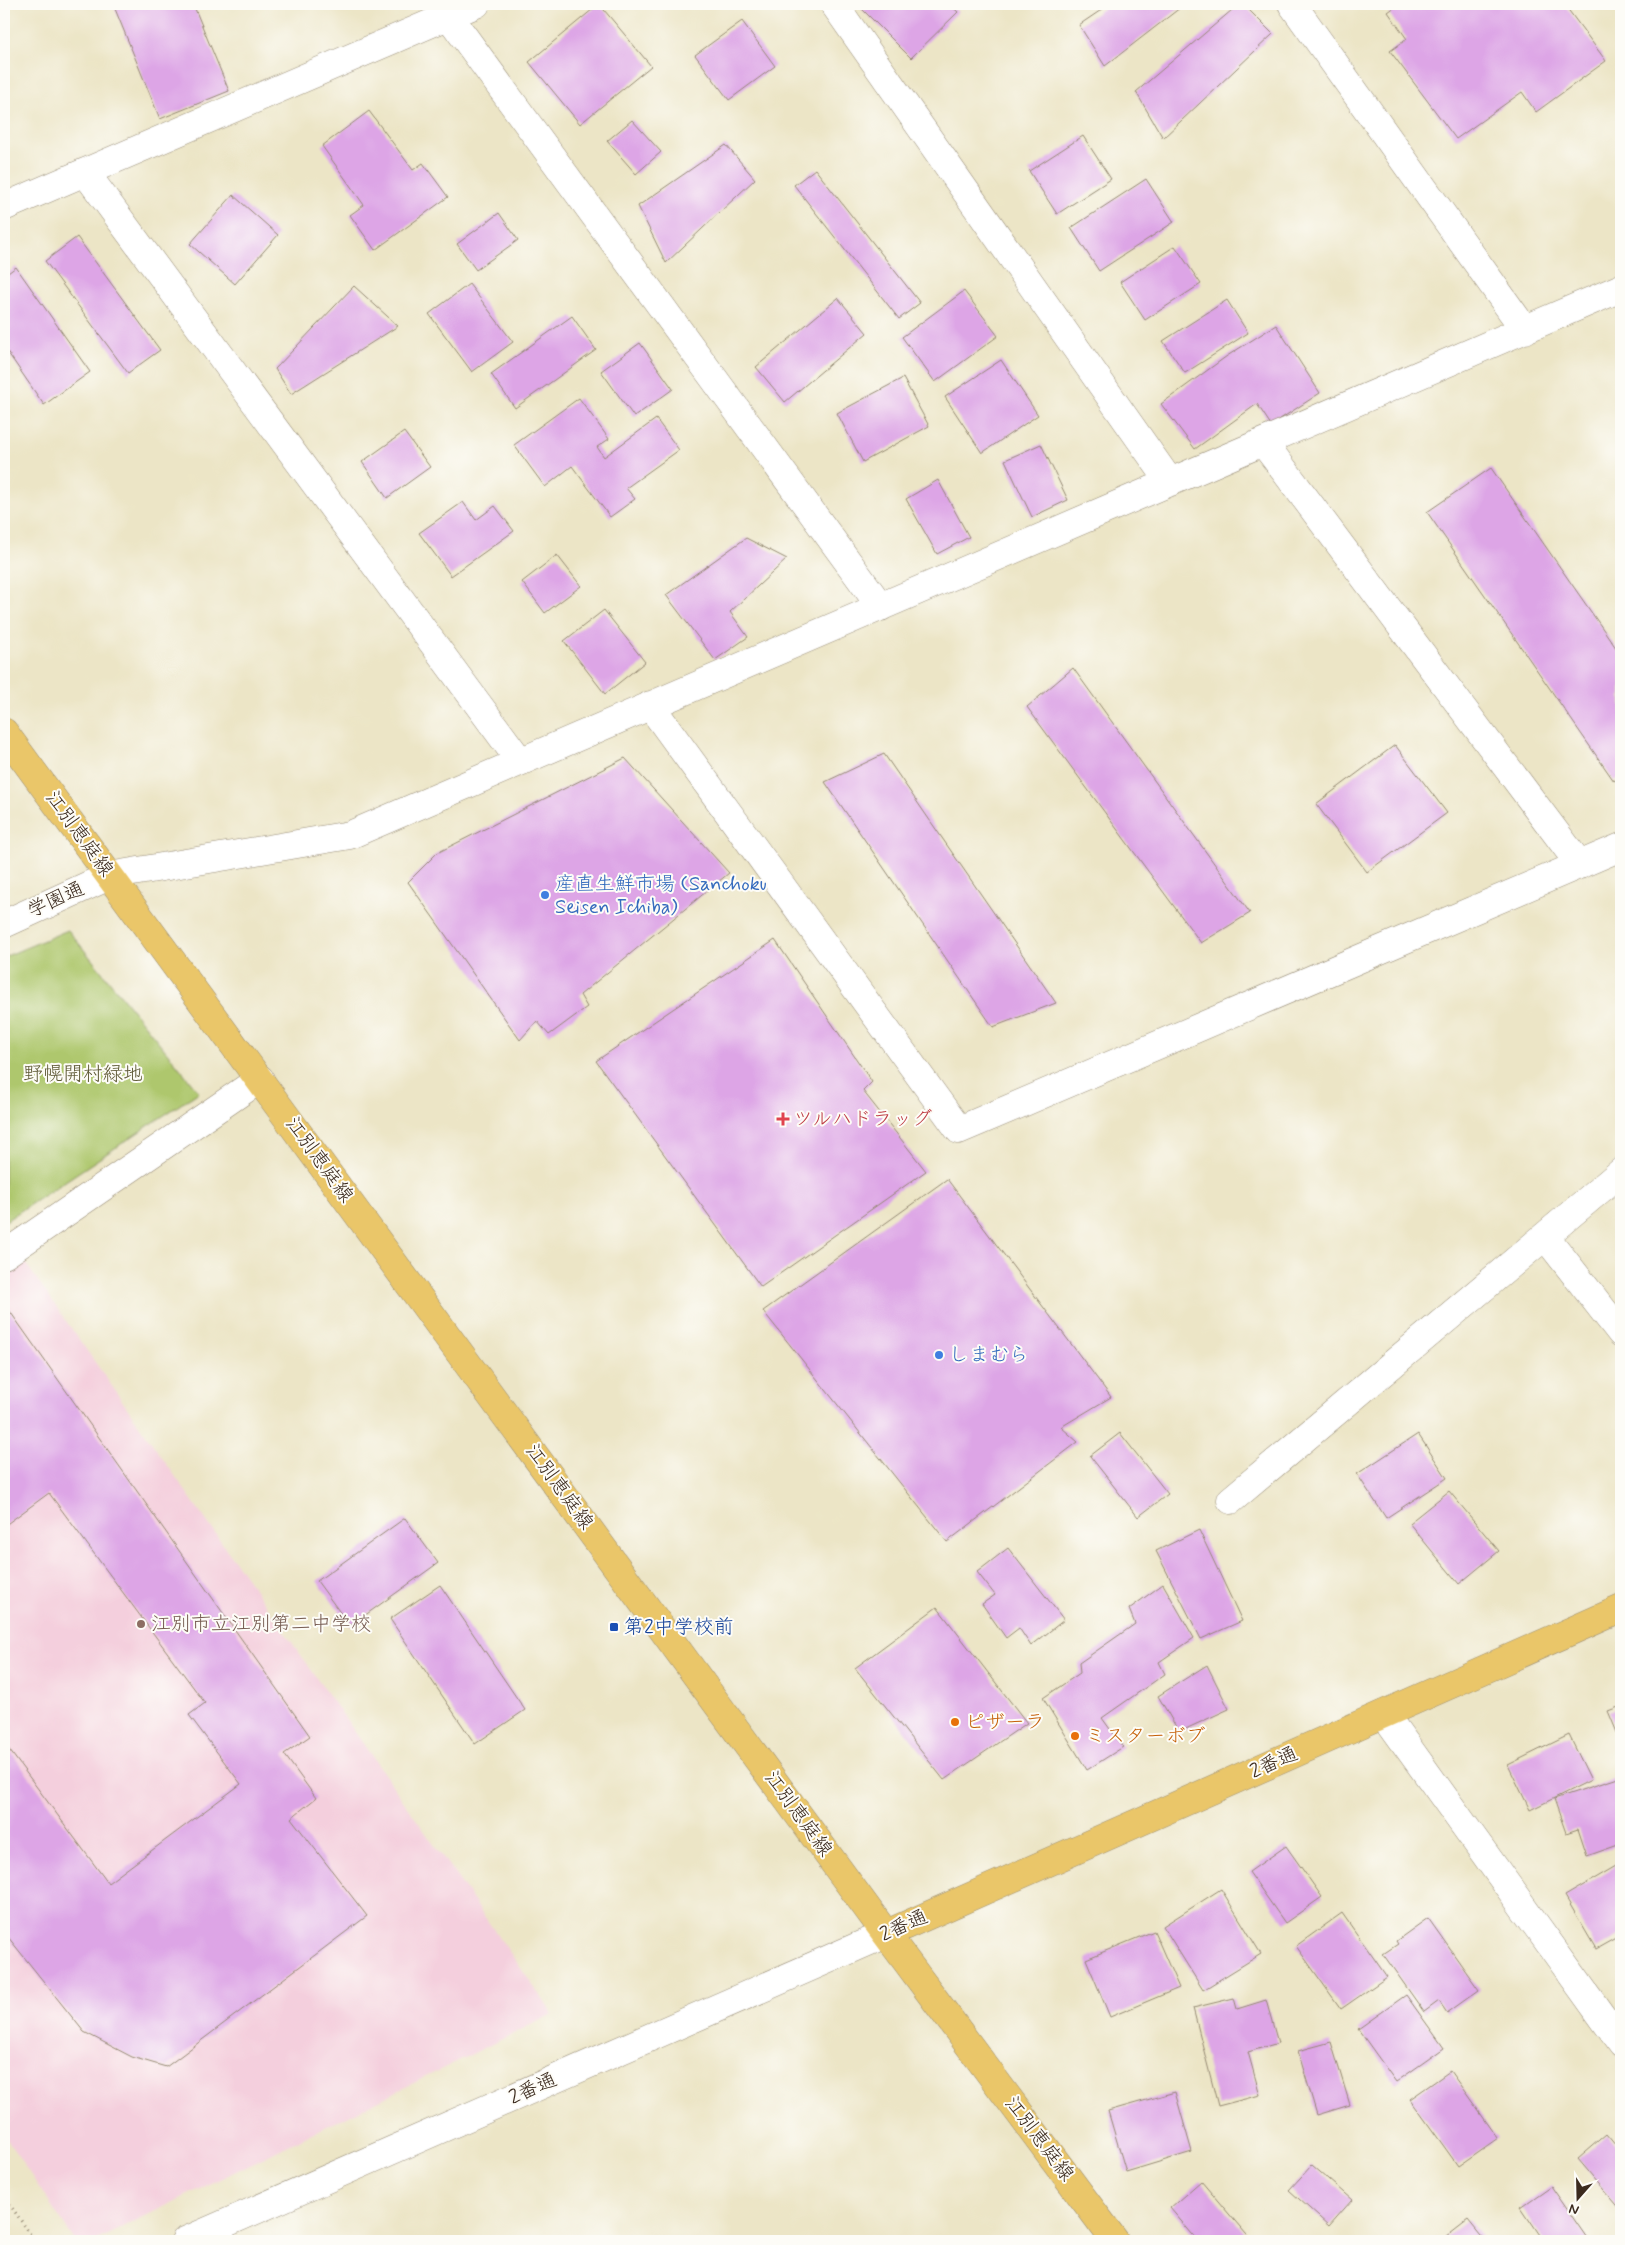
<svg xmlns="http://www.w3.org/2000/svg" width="1625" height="2245" font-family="Mynerve,'Klee One',sans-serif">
<rect width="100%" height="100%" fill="#fdfcf7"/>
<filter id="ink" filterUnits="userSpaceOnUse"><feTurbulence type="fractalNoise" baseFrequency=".02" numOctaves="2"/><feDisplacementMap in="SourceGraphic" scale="10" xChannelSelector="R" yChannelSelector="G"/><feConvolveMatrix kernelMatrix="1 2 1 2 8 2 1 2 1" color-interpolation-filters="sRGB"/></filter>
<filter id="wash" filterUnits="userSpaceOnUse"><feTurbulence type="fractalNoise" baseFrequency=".0096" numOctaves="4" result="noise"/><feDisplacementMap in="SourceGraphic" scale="20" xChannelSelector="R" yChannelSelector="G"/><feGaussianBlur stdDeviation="1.12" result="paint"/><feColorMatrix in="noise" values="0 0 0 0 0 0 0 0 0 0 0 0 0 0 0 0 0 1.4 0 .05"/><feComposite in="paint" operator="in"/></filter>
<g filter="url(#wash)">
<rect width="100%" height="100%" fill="#ece5c6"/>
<!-- built -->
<path fill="#f4cfdd" d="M5,1234L553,2014L95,2241H75L4,2135Z"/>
<!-- green -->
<path fill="#aec76d" stroke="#747846" d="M68,930L199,1092L4,1222V957Z"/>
<g id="blocks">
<!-- building -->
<path fill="#dda5e6" d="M113,4H193L229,91L160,119Z
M599,4L651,66L580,124L529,62Z
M865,4H949L958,12L911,58L861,8Z
M1110,4H1185L1105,66L1079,25Z
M1239,4H1243L1273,34L1163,138L1136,92Z
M1399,4H1564L1606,61L1536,112L1522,92L1456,139L1390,51L1407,39L1388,12Z
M742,21L775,66L729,100L695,55Z
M369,111L413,170L423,163L448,197L375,250L350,215L364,205L322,146Z
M632,120L661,152L636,174L607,141Z
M1083,136L1111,179L1057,214L1029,171Z
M726,145L755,179L666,263L638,206Z
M815,169L920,303L899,319L794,185Z
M1146,179L1174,222L1099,271L1071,228Z
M233,195L278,235L235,284L190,244Z
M499,213L518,240L476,270L457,244Z
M77,237L160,350L128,373L45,261Z
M1175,246L1201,284L1145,320L1120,282Z
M16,267L90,372L44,405L4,347V276Z
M469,284L513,342L472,372L429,314Z
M354,286L398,326L291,394L275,369Z
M964,291L998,336L935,382L902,337Z
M838,298L867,333L785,402L756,367Z
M1227,300L1248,333L1185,373L1163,341Z
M572,316L596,350L515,408L491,374Z
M1276,325L1320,393L1271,425L1257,404L1195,449L1161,404L1227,356Z
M640,343L673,389L634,417L601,371Z
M1001,360L1038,415L982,453L945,397Z
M903,378L929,426L863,462L837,413Z
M579,398L609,439L597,447L604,457L656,419L679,450L626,488L635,499L610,517L572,466L545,487L514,445Z
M404,432L430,467L387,498L362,462Z
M1041,444L1068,500L1032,517L1005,460Z
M1491,468L1621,655V776L1614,781L1427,512Z
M938,480L969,537L937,554L906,499Z
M463,502L476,520L495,506L514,531L451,576L419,533Z
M746,538L787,559L730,612L748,637L715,660L666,595Z
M557,555L581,586L545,613L522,582Z
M604,610L645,662L605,694L564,641Z
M1073,668L1250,913L1201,943L1027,707Z
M1395,745L1447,813L1367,872L1316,804Z
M884,754L1056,1003L993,1027L825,782Z
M625,758L729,873L580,995L587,1007L549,1035L537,1021L520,1040L408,882L437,853Z
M775,940L872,1082L863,1091L926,1171L761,1287L596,1061Z
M947,1179L1111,1397L1061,1427L1078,1442L947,1542L763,1311Z
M4,1303L310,1736L284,1754L316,1798L291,1818L367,1916L166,2067L132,2057L84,2032L4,1932V1743L108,1883L241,1784L189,1715L205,1703L49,1493L4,1526Z
M1120,1433L1168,1494L1138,1517L1090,1456Z
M1418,1434L1447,1478L1386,1518L1357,1474Z
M1449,1491L1499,1551L1459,1584L1409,1523Z
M405,1518L438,1563L350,1626L317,1581Z
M1199,1530L1242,1621L1201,1639L1156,1551Z
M1008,1548L1064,1620L1031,1646L1019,1628L1006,1638L982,1604L995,1595L977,1572Z
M1163,1584L1194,1638L1159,1662L1165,1674L1102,1718L1123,1747L1087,1770L1043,1698L1080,1673L1079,1663L1135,1624L1129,1609Z
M440,1585L525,1710L475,1744L390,1619Z
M937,1607L1027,1723L944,1780L855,1668Z
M1207,1665L1229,1709L1179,1732L1158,1696Z
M1621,1706V1742L1608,1711Z
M1569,1735L1591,1780L1530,1810L1508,1765Z
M1621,1777V1844L1587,1856L1578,1829L1566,1833L1554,1799Z
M1286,1846L1322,1897L1285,1923L1249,1872Z
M1621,1863V1935L1596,1949L1565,1896Z
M1221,1889L1261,1954L1203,1990L1163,1926Z
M1342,1913L1387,1977L1341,2009L1296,1946Z
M1428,1918L1479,1990L1447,2013L1439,2001L1424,2012L1383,1954L1398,1944L1396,1941Z
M1154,1931L1179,1988L1110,2017L1086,1959Z
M1406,1995L1444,2048L1396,2082L1358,2029Z
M1234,1998L1237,2009L1266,2000L1278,2043L1248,2052L1260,2095L1218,2106L1193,2008Z
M1331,2042L1350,2105L1317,2115L1298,2051Z
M1450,2071L1498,2138L1458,2166L1410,2099Z
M1175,2092L1192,2152L1126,2172L1108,2111Z
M1607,2134L1621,2151V2210L1578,2159Z
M1312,2165L1352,2200L1329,2226L1289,2190Z
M1201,2181L1252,2241H1198L1170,2208Z
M1551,2186L1589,2241H1544L1521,2207Z
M1468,2220L1485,2241H1441Z"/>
</g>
</g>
<g filter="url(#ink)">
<use href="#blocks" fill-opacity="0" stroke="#948872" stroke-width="1"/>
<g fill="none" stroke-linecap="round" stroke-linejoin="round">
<defs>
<path id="minor" d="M440,4L881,607
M834,4L1170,482
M1292,4L1525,330
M85,172L520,761
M4,207L476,4
M1263,442L1580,865
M650,705L959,1130L1621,847
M4,924L109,876L350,835L1621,288
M1545,1236L1621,1333
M4,1255L260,1079
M1231,1500L1621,1172
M1384,1714L1621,2043
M185,2241L886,1934"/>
<path id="major" d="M4,732L886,1934L1115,2241
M886,1934L1621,1609"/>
</defs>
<!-- minor casing -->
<use href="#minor" stroke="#948872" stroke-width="29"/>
<!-- major casing -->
<use href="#major" stroke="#948872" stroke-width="29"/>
<!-- path -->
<path stroke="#948872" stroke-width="3" stroke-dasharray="1 4" stroke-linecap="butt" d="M4,2196L35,2241"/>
<!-- minor -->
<use href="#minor" stroke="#fff" stroke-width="28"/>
<!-- major -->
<use href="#major" stroke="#eac669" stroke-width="28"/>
</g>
</g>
<!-- markers -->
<g fill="#3f7fe0" stroke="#fdfcf7" stroke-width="2">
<circle cx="545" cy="895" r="5"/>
<circle cx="939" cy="1355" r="5"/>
</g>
<path fill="#e0444e" stroke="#fdfcf7" stroke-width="2" d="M780.5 1111.5h5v5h5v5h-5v5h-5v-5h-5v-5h5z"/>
<circle fill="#8d6e63" stroke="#fdfcf7" stroke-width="2" cx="141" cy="1624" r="5"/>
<rect fill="#1a4fb4" stroke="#fdfcf7" stroke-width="2" x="609" y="1622" width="10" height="10" rx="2.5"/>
<g fill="#e8710a" stroke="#fdfcf7" stroke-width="2">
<circle cx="955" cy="1722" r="5"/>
<circle cx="1075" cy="1736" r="5"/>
</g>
<g text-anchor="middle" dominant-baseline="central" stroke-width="4" stroke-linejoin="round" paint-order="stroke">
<!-- street labels -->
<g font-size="20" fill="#3b2a1e" stroke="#fdfcf7">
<text transform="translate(79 834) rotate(54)">江別恵庭線</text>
<text transform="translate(56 900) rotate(-24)">学園通</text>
<text transform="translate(319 1160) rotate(54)">江別恵庭線</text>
<text transform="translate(559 1487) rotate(54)">江別恵庭線</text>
<text transform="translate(1274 1763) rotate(-24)">2番通</text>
<text transform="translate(798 1814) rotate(54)">江別恵庭線</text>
<text transform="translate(904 1926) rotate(-24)">2番通</text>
<text transform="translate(533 2089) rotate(-24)">2番通</text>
<text transform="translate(1039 2139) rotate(53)">江別恵庭線</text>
</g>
<!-- shop labels -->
<g font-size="20" fill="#366cbe" stroke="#fdfcf7" text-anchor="start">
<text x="555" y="884">産直生鮮市場 (Sanchoku<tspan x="555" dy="23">Seisen Ichiba)</tspan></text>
<text x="949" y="1355">しまむら</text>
</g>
<!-- park labels -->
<g font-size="20" fill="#5e5936" stroke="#fdfcf7">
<text x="83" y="1074">野幌開村緑地</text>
</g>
<!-- health labels -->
<g font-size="20" fill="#be3a42" stroke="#fdfcf7" text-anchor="start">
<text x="793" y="1119">ツルハドラッグ</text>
</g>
<!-- education labels -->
<g font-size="20" fill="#785e54" stroke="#fdfcf7" text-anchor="start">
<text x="151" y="1624">江別市立江別第二中学校</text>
</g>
<!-- transit labels -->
<g font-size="20" fill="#164399" stroke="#fdfcf7" text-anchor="start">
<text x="624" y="1627">第2中学校前</text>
</g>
<!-- food labels -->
<g font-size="20" fill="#c56008" stroke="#fdfcf7" text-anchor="start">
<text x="965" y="1722">ピザーラ</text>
<text x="1085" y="1736">ミスターボブ</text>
</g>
</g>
<!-- margin -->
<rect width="1625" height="2245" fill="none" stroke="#fdfcf7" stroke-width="20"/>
<!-- north arrow -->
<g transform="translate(1578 2198) rotate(200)" stroke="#fdfcf7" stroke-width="4" paint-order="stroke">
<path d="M0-4L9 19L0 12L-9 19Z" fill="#3b2a1e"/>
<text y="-8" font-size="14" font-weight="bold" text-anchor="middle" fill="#3b2a1e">N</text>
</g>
</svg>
